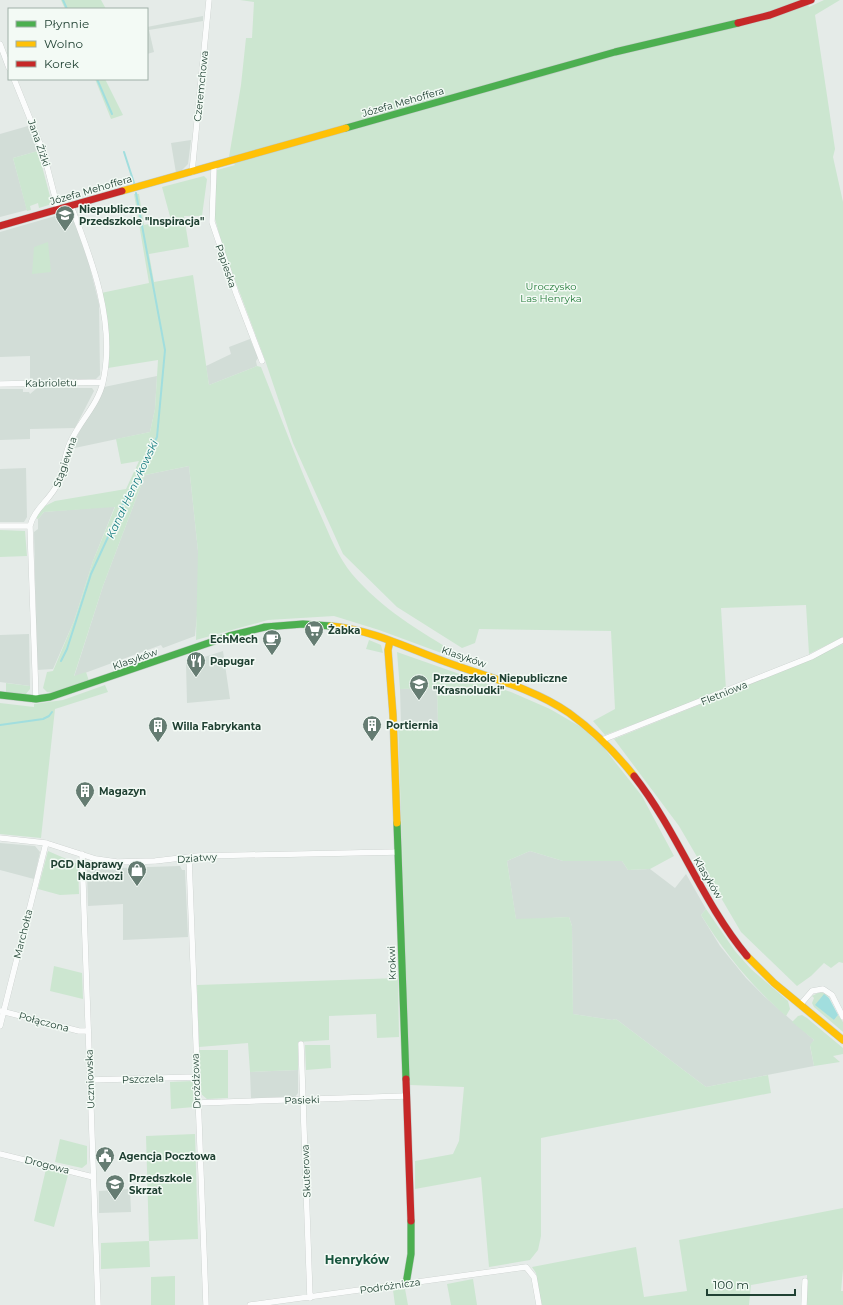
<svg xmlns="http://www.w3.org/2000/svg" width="843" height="1305" font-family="Montserrat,sans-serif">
<rect width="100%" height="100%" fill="#e5ebe8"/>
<!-- built -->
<path fill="#d2ddd7" d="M203,16V21L149,30L154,52L147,54V27Z
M28,126L38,151L13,158L27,210L0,217V134Z
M191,140L188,164L181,171L176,173L171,143Z
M69,212L74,220L89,264L99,304L100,375L96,379L30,381V356L0,357V232Z
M250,339L258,358L256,361L257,366L209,385L206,366L231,354L229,347Z
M157,376L155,409L150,432L70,449L104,387Z
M37,388H92L94,391L75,428L30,429V439L0,440V389H23V392H29L30,394Z
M189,466L198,551V605L195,636L163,648L161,645L74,677L103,586L145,475Z
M26,468L27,517L24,522H0V469Z
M115,506L93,561L74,621L53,669L37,670L34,532L38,529V519L44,512Z
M29,634L30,686L0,682V635Z
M223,651L230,699L187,703L186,663Z
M437,688L438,724L401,725L400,689Z
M0,843L35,846L40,852L34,879L0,870Z
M530,851L563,861H622L628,870L650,869L675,888L686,874L706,909L701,915L720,946L746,978L765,997L814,1040L810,1046L814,1066L706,1087L616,1019L612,1020L573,1014L572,926L569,917L516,920L507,861Z
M180,866L182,870H185L188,937L123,940V904L88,906L87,869Z
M298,1070V1093L295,1097L251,1098L250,1072Z
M130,1189L131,1212L99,1213V1191Z"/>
<!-- green -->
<path fill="#cce6d0" d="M61,0H101L106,9H65Z
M240,0H806L809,7L824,0H840L815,15L835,149L833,157L843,202V637L809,654L806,605L721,608L726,690L605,735L593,721L615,709L611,631L479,629L475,643L462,648L397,607L343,554L293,443L265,360L223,248L214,215L217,170L235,165L229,157L241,85L246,38H252L254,2Z
M95,79H105L123,115L111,119Z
M38,151L52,204L39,208L38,203L30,206L31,210L27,211L13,158Z
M204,176L207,179L202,216H184L189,247L149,254L154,282L193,275L209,385L257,366L261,367C281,417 299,467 321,516C330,536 338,557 352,574C382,609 419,631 458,654L455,658L379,630L334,616L268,620L196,640L198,551L189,466L145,475L103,586L74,676L86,672L89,681L52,693L47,692L43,688L47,672L53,671L74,621L93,561L115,507L44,512L38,519L34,517L45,506L55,501L126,489L139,461L121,464L116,439L150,432L155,409L158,360L108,368C110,342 106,318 101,293L149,283L134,194H139L144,225L171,220L162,187Z
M48,242L51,272L32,274L34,247Z
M0,530L25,531L27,556L0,557Z
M369,640L381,645L383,653L366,649Z
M843,644V963L839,962L831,968L824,963L811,976L797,986L741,932L679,826L614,739L803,663Z
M397,652L511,692L550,709L581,727L604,748L642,796L674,856L650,869L628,870L622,861H563L530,851L507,861L516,919L569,917L572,926L573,1014L612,1020L616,1019L706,1087L768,1075L771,1093L541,1138V1236L538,1250L530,1260L489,1267L481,1177L415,1189V1161L453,1154L459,1141L464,1087L410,1085L398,725L438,723L437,688L400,689Z
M6,683L30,686V689L25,695L6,692Z
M105,685L108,692L55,709L41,838L0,834V703L34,707V704L63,700Z
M48,851L78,864L79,894L60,895L38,889Z
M706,909L735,951L751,969L788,1001L790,1009L786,1016C751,986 725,953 701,915Z
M54,966L82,973L83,999L50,991Z
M398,978L399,1037L377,1038L376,1014L329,1016V1040L298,1042V1070L250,1072L248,1043L199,1047L197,985Z
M820,992L826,994L830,998L825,995L834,1020L838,1015L843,1022V1032L814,1007L812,1003L814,998L812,996Z
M798,1016L802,1015L807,1018L843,1048V1054L833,1056L840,1062L814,1066L810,1045L814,1040L792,1022Z
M305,1045H330L331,1068L306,1070Z
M199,1050H228V1098L207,1099L201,1094Z
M193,1081L194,1107L171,1109L170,1082Z
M195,1134L198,1239L149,1241L150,1267L101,1269V1243L149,1241L146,1136Z
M60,1139L87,1146V1164L82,1168L55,1162Z
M46,1169L68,1175L54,1227L34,1221Z
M843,1208V1269L841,1291H843V1305H807V1275L751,1285L749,1305H541L536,1273L532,1267L636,1247L644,1297L687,1291L679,1240Z
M175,1276V1305H151V1277Z
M473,1279L477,1305H451L447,1284Z
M405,1289L408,1305H395L393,1290Z"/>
<!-- water -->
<path fill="#a1dede" d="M824,994L829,998L838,1015L834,1020L815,1005Z"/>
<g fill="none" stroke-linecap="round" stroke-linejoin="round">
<!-- stream -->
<path stroke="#a1dede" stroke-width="2" d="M63,0L67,9
M97,79L112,114
M124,152L134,183
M61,661L67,649L91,574L125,500L157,437L165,350L136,193
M0,725L43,719L49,716L52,712"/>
<defs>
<path id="street" d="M0,44L9,68
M14,79L43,151L58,209
M214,167L212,222L236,293L262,361
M192,172L209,0
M0,384L103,382
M0,526H30
M36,699L30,526C34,509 51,499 58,483C64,470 64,456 70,443C79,422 98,405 103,382C116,323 92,260 71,206
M602,740L811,657L843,640
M0,838L46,843L96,859L117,862L155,861L198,856L398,852
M82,854L98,1305
M189,858L206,1305
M800,1005L812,991L823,989L832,995L843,1017
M1,1011L79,1031H88
M0,1026L46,843
M301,1044L310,1298
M90,1080L196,1077
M197,1103L406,1096
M0,1154L93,1177
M250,1305L526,1267L534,1277L539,1305
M804,1305L805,1281"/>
<path id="fast" d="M346,128L615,52L738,23
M0,695L36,699L50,697L229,636L265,627L303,624L331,626
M397,823L406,1079
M406,1284L411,1254V1221"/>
<path id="slow" d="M122,191L346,128
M331,626C370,629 410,649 446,662C487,677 533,688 569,713C594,731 615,752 634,776
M390,641L388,650L393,715L397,823
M747,956L774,983L843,1040"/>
<path id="jam" d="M738,23L770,15L811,0
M0,226L122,191
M634,776C678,832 702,902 747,956
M406,1079L411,1221"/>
</defs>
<!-- street casing -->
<use href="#street" stroke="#c2c8c5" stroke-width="6"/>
<!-- fast casing -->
<use href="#fast" stroke="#c0c9c5" stroke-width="8"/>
<!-- slow casing -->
<use href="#slow" stroke="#c0c9c5" stroke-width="8"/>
<!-- jam casing -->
<use href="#jam" stroke="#c0c9c5" stroke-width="8"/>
<!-- street -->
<use href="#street" stroke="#fbfcfc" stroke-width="5.5"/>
<!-- fast -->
<use href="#fast" stroke="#4caf50" stroke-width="7"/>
<!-- slow -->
<use href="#slow" stroke="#ffc107" stroke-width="7"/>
<!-- jam -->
<use href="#jam" stroke="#c62828" stroke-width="7"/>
</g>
<!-- icons -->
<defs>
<symbol id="school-pin" viewBox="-11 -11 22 30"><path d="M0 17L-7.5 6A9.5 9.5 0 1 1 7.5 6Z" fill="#657c72" stroke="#f3faf5"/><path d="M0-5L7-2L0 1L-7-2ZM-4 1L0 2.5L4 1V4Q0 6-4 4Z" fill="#fff"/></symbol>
<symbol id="supermarket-pin" viewBox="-11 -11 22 30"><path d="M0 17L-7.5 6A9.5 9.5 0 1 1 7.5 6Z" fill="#657c72" stroke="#f3faf5"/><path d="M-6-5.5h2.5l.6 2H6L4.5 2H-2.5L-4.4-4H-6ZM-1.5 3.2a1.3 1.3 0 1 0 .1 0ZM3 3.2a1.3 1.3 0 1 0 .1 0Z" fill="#fff"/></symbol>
<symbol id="cafe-pin" viewBox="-11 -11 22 30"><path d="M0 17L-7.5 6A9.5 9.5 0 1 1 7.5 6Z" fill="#657c72" stroke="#f3faf5"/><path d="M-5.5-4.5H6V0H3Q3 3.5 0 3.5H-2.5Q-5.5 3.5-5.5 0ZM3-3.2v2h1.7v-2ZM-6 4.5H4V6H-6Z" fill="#fff"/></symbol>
<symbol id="restaurant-pin" viewBox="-11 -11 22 30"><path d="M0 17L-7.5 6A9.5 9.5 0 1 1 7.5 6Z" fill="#657c72" stroke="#f3faf5"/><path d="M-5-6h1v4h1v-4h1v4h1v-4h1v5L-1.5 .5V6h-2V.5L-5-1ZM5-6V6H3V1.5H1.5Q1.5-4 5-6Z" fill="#fff"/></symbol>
<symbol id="building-pin" viewBox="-11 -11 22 30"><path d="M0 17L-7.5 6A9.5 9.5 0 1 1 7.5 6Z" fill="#657c72" stroke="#f3faf5"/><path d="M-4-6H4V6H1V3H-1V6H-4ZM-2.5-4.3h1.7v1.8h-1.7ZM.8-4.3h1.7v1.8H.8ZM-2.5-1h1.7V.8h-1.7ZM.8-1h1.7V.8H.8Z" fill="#fff"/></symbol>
<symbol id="shop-pin" viewBox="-11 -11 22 30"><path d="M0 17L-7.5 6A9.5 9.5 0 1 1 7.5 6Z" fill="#657c72" stroke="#f3faf5"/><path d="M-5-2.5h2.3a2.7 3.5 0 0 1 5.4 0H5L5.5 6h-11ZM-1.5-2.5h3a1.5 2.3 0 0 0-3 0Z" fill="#fff"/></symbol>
<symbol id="civic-pin" viewBox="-11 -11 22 30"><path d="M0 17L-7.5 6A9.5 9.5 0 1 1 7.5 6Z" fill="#657c72" stroke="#f3faf5"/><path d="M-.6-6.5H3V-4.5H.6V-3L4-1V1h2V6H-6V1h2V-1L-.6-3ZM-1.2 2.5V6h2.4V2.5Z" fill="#fff"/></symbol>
</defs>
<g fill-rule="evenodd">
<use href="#school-pin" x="54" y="204" width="22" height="30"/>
<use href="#supermarket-pin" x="303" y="619" width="22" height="30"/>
<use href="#cafe-pin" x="261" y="628" width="22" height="30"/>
<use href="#restaurant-pin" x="185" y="650" width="22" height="30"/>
<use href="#school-pin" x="408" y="673" width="22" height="30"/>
<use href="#building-pin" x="361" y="714" width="22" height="30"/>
<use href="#building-pin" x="147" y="715" width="22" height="30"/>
<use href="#building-pin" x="74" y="780" width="22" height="30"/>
<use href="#shop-pin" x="126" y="859" width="22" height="30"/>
<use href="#civic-pin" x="94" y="1145" width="22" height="30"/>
<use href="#school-pin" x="104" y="1173" width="22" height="30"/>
</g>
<g text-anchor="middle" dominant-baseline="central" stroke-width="3" stroke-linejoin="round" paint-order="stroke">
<!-- street labels -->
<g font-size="10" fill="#204133" stroke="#f3faf5">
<text transform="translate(201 86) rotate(-84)">Czeremchowa</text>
<text transform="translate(403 102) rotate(-16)">Józefa Mehoffera</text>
<text transform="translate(39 143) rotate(71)">Jana Żiżki</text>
<text transform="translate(91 190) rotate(-16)">Józefa Mehoffera</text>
<text transform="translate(226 266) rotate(71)">Papieska</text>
<text transform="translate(51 383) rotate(-1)">Kabrioletu</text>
<text transform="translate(65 462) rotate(-71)">Stągiewna</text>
<text transform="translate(464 657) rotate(19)">Klasyków</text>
<text transform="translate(135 659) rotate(-19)">Klasyków</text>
<text transform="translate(724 693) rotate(-22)">Fletniowa</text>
<text transform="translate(197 858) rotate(-4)">Dziatwy</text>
<text transform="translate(708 878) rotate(59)">Klasyków</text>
<text transform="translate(23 934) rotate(-76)">Marchołta</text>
<text transform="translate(392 963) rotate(-92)">Krokwi</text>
<text transform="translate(44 1022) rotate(15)">Połączona</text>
<text transform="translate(90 1079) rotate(-92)">Uczniowska</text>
<text transform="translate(143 1079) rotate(-2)">Pszczela</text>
<text transform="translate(196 1081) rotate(-92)">Drożdżowa</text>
<text transform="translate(302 1100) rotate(-2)">Pasieki</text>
<text transform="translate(47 1165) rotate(14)">Drogowa</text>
<text transform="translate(306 1171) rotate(-92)">Skuterowa</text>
<text transform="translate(390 1286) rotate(-8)">Podróżnicza</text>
</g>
<!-- poi labels -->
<g font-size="10" font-weight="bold" fill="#204133" stroke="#f3faf5" text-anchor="start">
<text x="79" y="209">Niepubliczne<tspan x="79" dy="12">Przedszkole "Inspiracja"</tspan></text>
<text x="328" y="630">Żabka</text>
<text x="258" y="639" text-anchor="end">EchMech</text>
<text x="210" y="661">Papugar</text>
<text x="433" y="678">Przedszkole Niepubliczne<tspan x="433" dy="12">"Krasnoludki"</tspan></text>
<text x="386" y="725">Portiernia</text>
<text x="172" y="726">Willa Fabrykanta</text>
<text x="99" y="791">Magazyn</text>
<text x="123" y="864" text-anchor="end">PGD Naprawy<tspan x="123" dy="12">Nadwozi</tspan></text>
<text x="119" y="1156">Agencja Pocztowa</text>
<text x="129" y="1178">Przedszkole<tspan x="129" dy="12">Skrzat</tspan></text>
</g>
<!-- park labels -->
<g font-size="10" fill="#257c3a" stroke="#f3faf5">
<text x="551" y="286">Uroczysko<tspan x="551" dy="12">Las Henryka</tspan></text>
</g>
<!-- water labels -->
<g font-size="11" font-style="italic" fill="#137b7e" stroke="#f3faf5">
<text transform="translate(132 489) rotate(-65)">Kanał Henrykowski</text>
</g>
<!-- quarter labels -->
<g font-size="12" font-weight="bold" fill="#19553e" stroke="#f3faf5">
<text x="357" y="1259">Henryków</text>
</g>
</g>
<!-- legend -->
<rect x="8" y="8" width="140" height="72" fill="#f3faf5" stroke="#9fb0a7"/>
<rect x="16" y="21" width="20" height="6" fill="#4caf50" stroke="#9fb0a7"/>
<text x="44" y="28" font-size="12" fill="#204133">Płynnie</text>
<rect x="16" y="41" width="20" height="6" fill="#ffc107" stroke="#9fb0a7"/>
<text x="44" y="48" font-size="12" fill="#204133">Wolno</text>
<rect x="16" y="61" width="20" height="6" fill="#c62828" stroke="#9fb0a7"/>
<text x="44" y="68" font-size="12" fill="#204133">Korek</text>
<!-- scale -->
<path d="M707 1289v6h88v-6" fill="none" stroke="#204133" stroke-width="2"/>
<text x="713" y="1289" font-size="12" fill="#204133" stroke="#f3faf5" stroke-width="3" paint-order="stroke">100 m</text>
</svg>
